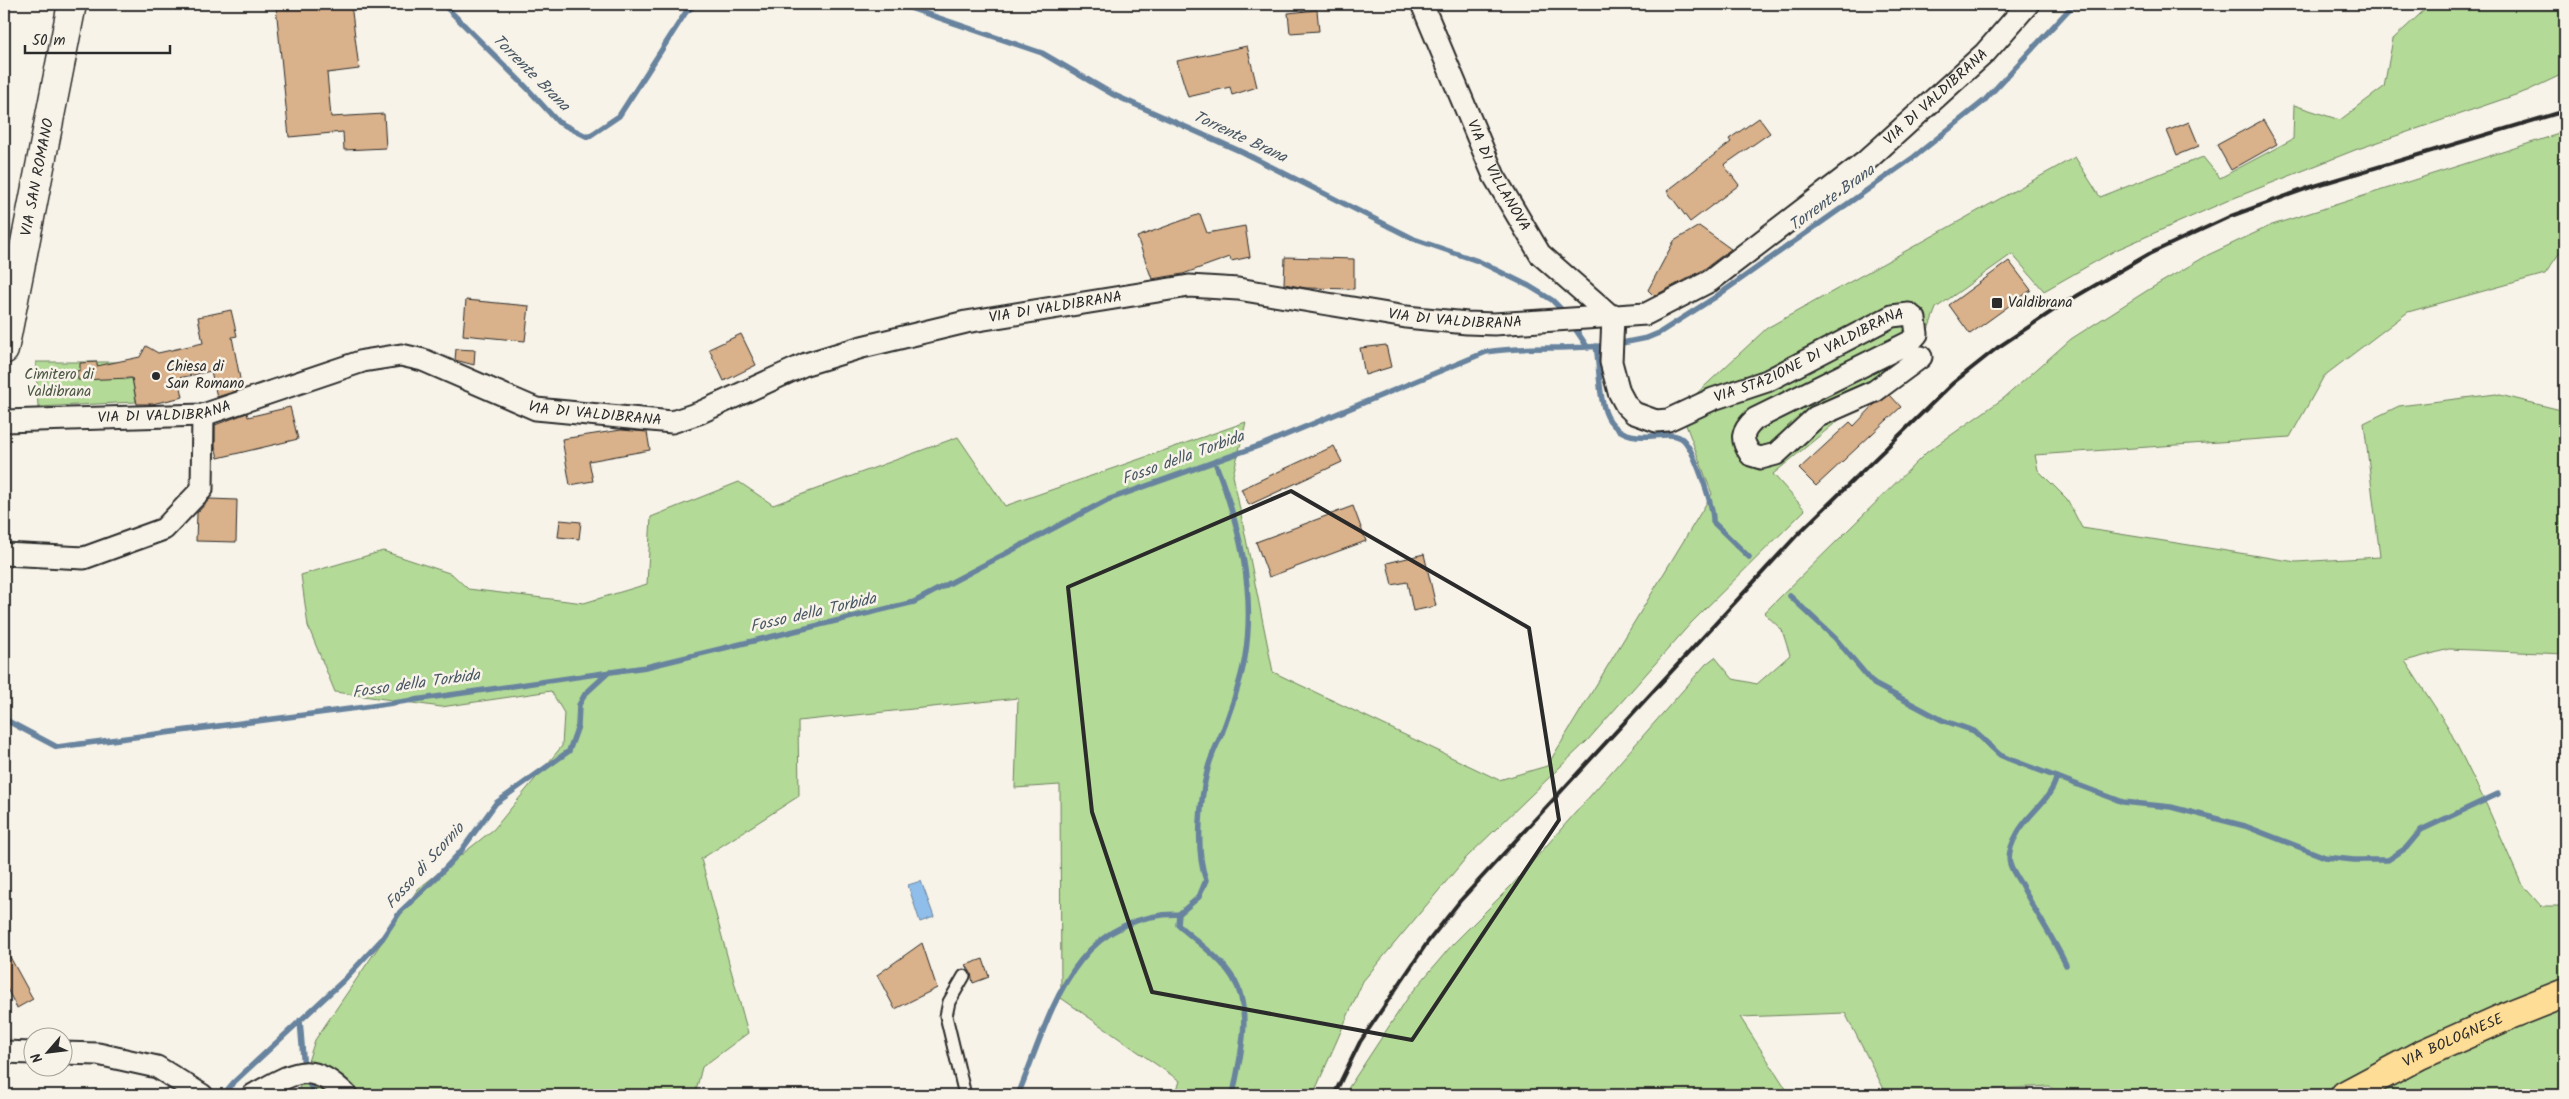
<svg xmlns="http://www.w3.org/2000/svg" width="2569" height="1099" font-family="Kalam,sans-serif">
<rect width="100%" height="100%" fill="#f7f3e8"/>
<filter id="ink" filterUnits="userSpaceOnUse"><feTurbulence type="fractalNoise" baseFrequency=".02" numOctaves="2"/><feDisplacementMap in="SourceGraphic" scale="10" xChannelSelector="R" yChannelSelector="G"/><feConvolveMatrix kernelMatrix="1 2 1 2 8 2 1 2 1" color-interpolation-filters="sRGB"/></filter>
<g filter="url(#ink)">
<!-- green -->
<path fill="#b3da96" stroke="#6f8260" d="M2431,4H2565V73L2527,91L2355,150L2229,200L2116,250L2044,291L2012,254L1936,308L1922,346L1862,401L1773,474L1805,510L1691,623L1587,741L1466,858L1363,981L1313,1095H1175L1180,1081L1061,998L1060,785L1015,788L1018,698L798,721L799,796L701,859L748,1033L702,1067L695,1095H297L315,1040L418,889L494,829L562,746L564,713L551,691L441,707L335,692L308,626L301,575L383,551L452,574L468,589L584,603L647,584L651,517L739,482L773,505L958,437L1005,506L1246,422L1233,475L1273,672L1499,780L1547,766L1712,494L1680,409L1767,328L2075,157L2100,197L2203,157L2220,178L2293,139L2294,105L2340,120L2384,87L2393,39Z
M2565,132V245L2545,274L2408,312L2324,376L2290,437L2035,455L2038,470L2067,499L2082,528L2296,562L2380,557L2364,423L2399,406L2496,394L2565,411V654L2449,649L2405,661L2448,727L2487,806L2521,883L2541,906H2565V1095H2057L2050,1086L1887,1095L1845,1013L1740,1017L1790,1095H1346L1349,1087L1409,996L1452,945L1512,885L1706,664L1715,657L1733,679L1757,684L1790,655L1782,630L1764,613L1927,452L2004,398L2071,339L2148,290L2208,255L2272,225Z
M36,362H120L124,380L132,378L136,402L38,407Z"/>
<!-- water -->
<path fill="#90beea" stroke="#68839e" d="M921,881L934,917L920,922L908,885Z"/>
<g fill="none" stroke-linecap="round" stroke-linejoin="round">
<!-- stream -->
<path stroke="#68839e" stroke-width="5.5" d="M443,4L527,88L558,122L588,137L619,116L686,12L696,4
M898,4L1042,53L1114,95L1242,152L1414,239L1478,261L1529,286L1552,300L1563,311
M1576,330L1588,348
M1617,344L1647,338L1659,333L1714,298L1914,157L1984,101L2074,4
M1596,346C1600,367 1598,405 1610,421C1630,449 1664,428 1681,438C1693,445 1714,508 1713,522L1749,557
M1215,462C1239,524 1256,590 1245,657C1241,682 1231,709 1222,733C1217,744 1211,756 1208,768C1200,799 1195,851 1206,880L1199,897L1179,914L1178,925C1196,941 1220,957 1233,978C1254,1011 1239,1060 1233,1095
M1790,596L1835,638L1874,684L1942,720L1974,731L2000,755L2009,759L2123,802L2171,807L2245,826L2325,857L2354,860H2388L2406,848L2421,830L2498,794
M4,719L57,747L365,707L646,667L914,602L1107,500L1264,444L1486,352C1527,345 1567,351 1608,345
M2056,779C2050,801 2027,814 2017,834C2012,843 2007,854 2010,864C2012,871 2017,878 2021,884C2035,912 2053,937 2066,965
M300,1020L304,1070
M306,1079L316,1095
M223,1095L234,1082L344,980L382,939L400,912L436,878L461,851L496,803L569,751L578,726L579,705L585,694L609,672
M1018,1095C1051,1015 1071,915 1179,914"/>
</g>
<!-- building -->
<path fill="#d9b18a" stroke="#2b2b2b" d="M312,4H351L359,69L327,73L331,117L384,114L386,148L344,150L343,132L289,137L276,7Z
M1317,10L1319,31L1290,33L1288,13Z
M1247,46L1257,87L1232,95L1230,87L1188,97L1177,61Z
M1759,118L1770,133L1724,165L1739,185L1690,222L1667,191L1731,142L1729,139Z
M2263,120L2277,144L2231,170L2217,145Z
M2189,122L2199,146L2177,155L2167,131Z
M1200,214L1207,233L1245,226L1250,257L1231,261L1230,257L1183,274L1152,279L1137,237Z
M1699,226L1731,249L1703,270L1654,296L1648,290L1674,241Z
M1285,257L1354,259V289L1306,288L1284,284Z
M2009,261L2031,290L1970,334L1949,305Z
M466,300L529,306L525,341L463,335Z
M231,310L237,336L232,337L242,389L217,397L211,371L179,378L183,397L152,404H137L132,378L78,380L77,371L80,370V363L97,362V366L140,357L146,346L158,353L203,343L198,317Z
M741,334L756,365L724,381L709,349Z
M1386,345L1391,367L1365,375L1360,348Z
M456,349L475,350L474,365L455,360Z
M1890,395L1901,407L1816,486L1799,469L1850,422L1854,426L1875,404Z
M290,407L298,439L218,458L215,446V425L247,413L248,417Z
M621,430L647,432L650,450L589,461L593,481L570,485L562,439Z
M1334,446L1342,462L1249,505L1241,489Z
M210,499L237,500L236,542L196,541L197,513Z
M1353,506L1366,541L1269,577L1256,542Z
M560,520L581,522L579,539L558,537Z
M1424,554L1436,606L1413,611L1407,582L1392,585L1387,563Z
M922,943L937,988L895,1009L877,975Z
M4,946L33,999L17,1008L4,983Z
M983,959L989,977L973,983L971,973L966,965Z"/>
<g fill="none" stroke-linecap="round" stroke-linejoin="round">
<defs>
<path id="service" d="M964,976L949,1002L946,1016L965,1095"/>
<g id="minor">
<path id="s1" d="M1422,4L1494,176L1540,254L1613,318"/>
<path id="s2" d="M1613,318L1611,362L1619,392L1626,405L1634,413L1656,421L1668,420L1713,399L1767,381L1892,316L1909,314L1915,319L1917,334L1910,342L1755,419C1741,432 1740,439 1751,455L1761,458L1776,454L1816,417L1875,391L1921,357"/>
<path id="s3" d="M4,421L203,415L363,361L401,355L423,360L536,409L672,422L699,413L806,364L862,347L966,322L1189,286L1238,289L1406,317L1467,323L1494,324L1646,314L1710,281L1865,162L1985,53L2028,4"/>
<path d="M4,554L84,558L164,529L202,489L203,415"/>
<path d="M4,1052L32,1053"/>
<path d="M62,1053L98,1054L157,1067L202,1095"/>
<path d="M253,1095C292,1074 310,1058 346,1095"/>
</g>
<g id="tertiary">
<path id="s4" d="M4,350L72,4"/>
</g>
<g id="primary">
<path id="s5" d="M2345,1095L2420,1055L2512,1014L2565,993"/>
</g>
</defs>
<!-- service casing -->
<use href="#service" stroke="#2b2b2b" stroke-width="15"/>
<!-- minor casing -->
<use href="#minor" stroke="#2b2b2b" stroke-width="25"/>
<!-- tertiary casing -->
<use href="#tertiary" stroke="#2b2b2b" stroke-width="31"/>
<!-- primary casing -->
<use href="#primary" stroke="#2b2b2b" stroke-width="31"/>
<!-- service -->
<use href="#service" stroke="#f7f3e8" stroke-width="11"/>
<!-- minor -->
<use href="#minor" stroke="#f7f3e8" stroke-width="21"/>
<!-- tertiary -->
<use href="#tertiary" stroke="#f7f3e8" stroke-width="28"/>
<!-- primary -->
<use href="#primary" stroke="#fedd96" stroke-width="28"/>
<!-- rail -->
<path stroke="#2b2b2b" stroke-width="4" d="M1334,1095L1360,1042L1427,943L1460,901L1798,534L1953,383L1997,348L2063,304L2149,254L2231,216L2311,187L2565,111"/>
</g>
</g>
<!-- marked area -->
<path fill="none" stroke="#2b2b2b" stroke-width="4" stroke-linejoin="round" d="M1291,491L1529,628L1559,820L1412,1040L1152,992L1092,812L1068,587Z"/>
<!-- markers -->
<g fill="#2b2b2b" stroke="#f7f3e8" stroke-width="2">
<rect x="1991" y="297" width="12" height="12" rx="2.5"/>
<circle cx="156" cy="376" r="5"/>
</g>
<g text-anchor="middle" dominant-baseline="central" stroke-width="5" stroke-linejoin="round" paint-order="stroke">
<!-- street labels -->
<g font-size="15" fill="#2b2b2b" stroke="#f7f3e8">
<text stroke="none"><textPath href="#s3" startOffset="2050">VIA DI VALDIBRANA</textPath></text>
<text stroke="none"><textPath href="#s1" startOffset="188">VIA DI VILLANOVA</textPath></text>
<text stroke="none"><textPath href="#s4" startOffset="176">VIA SAN ROMANO</textPath></text>
<text stroke="none"><textPath href="#s3" startOffset="1091">VIA DI VALDIBRANA</textPath></text>
<text stroke="none"><textPath href="#s3" startOffset="1495">VIA DI VALDIBRANA</textPath></text>
<text stroke="none"><textPath href="#s2" startOffset="292">VIA STAZIONE DI VALDIBRANA</textPath></text>
<text stroke="none"><textPath href="#s3" startOffset="161">VIA DI VALDIBRANA</textPath></text>
<text stroke="none"><textPath href="#s3" startOffset="611">VIA DI VALDIBRANA</textPath></text>
<text stroke="none"><textPath href="#s5" startOffset="121">VIA BOLOGNESE</textPath></text>
</g>
<!-- poi labels -->
<g font-size="15" fill="#2b2b2b" stroke="#f7f3e8" text-anchor="start">
<text x="2008" y="303">Valdibrana</text>
<text x="166" y="367">Chiesa di<tspan x="166" dy="17">San Romano</tspan></text>
</g>
<!-- park labels -->
<g font-size="15" fill="#4d5746" stroke="#f7f3e8">
<text x="59" y="375">Cimitero di<tspan x="59" dy="17">Valdibrana</tspan></text>
</g>
<!-- water labels -->
<g font-size="16" font-style="italic" fill="#495764" stroke="#f7f3e8">
<text transform="translate(531 73) rotate(45)">Torrente Brana</text>
<text transform="translate(1240 137) rotate(25)">Torrente Brana</text>
<text transform="translate(1832 198) rotate(-36)">Torrente Brana</text>
<text transform="translate(1183 458) rotate(-20)">Fosso della Torbida</text>
<text transform="translate(813 613) rotate(-13)">Fosso della Torbida</text>
<text transform="translate(416 684) rotate(-8)">Fosso della Torbida</text>
<text transform="translate(425 866) rotate(-48)">Fosso di Scornio</text>
</g>
</g>
<!-- margin -->
<rect width="2569" height="1099" fill="none" stroke="#f7f3e8" stroke-width="20"/>
<rect x="10" y="10" width="2549" height="1079" fill="none" stroke="#2b2b2b" stroke-width="2" filter="url(#ink)"/>
<!-- north arrow -->
<g transform="translate(48 1052) rotate(242)"><circle r="24" fill="#f7f3e8" stroke="#a5a39c"/>
<path d="M0-4L9 19L0 12L-9 19Z" fill="#2b2b2b"/>
<text y="-8" font-size="14" font-weight="bold" text-anchor="middle" fill="#2b2b2b">N</text>
</g>
<!-- scale -->
<path d="M25 45v8h145v-8" fill="none" stroke="#2b2b2b" stroke-width="2.5"/>
<text x="32" y="45" font-size="15" fill="#2b2b2b" stroke="#f7f3e8" stroke-width="4" paint-order="stroke">50 m</text>
</svg>
